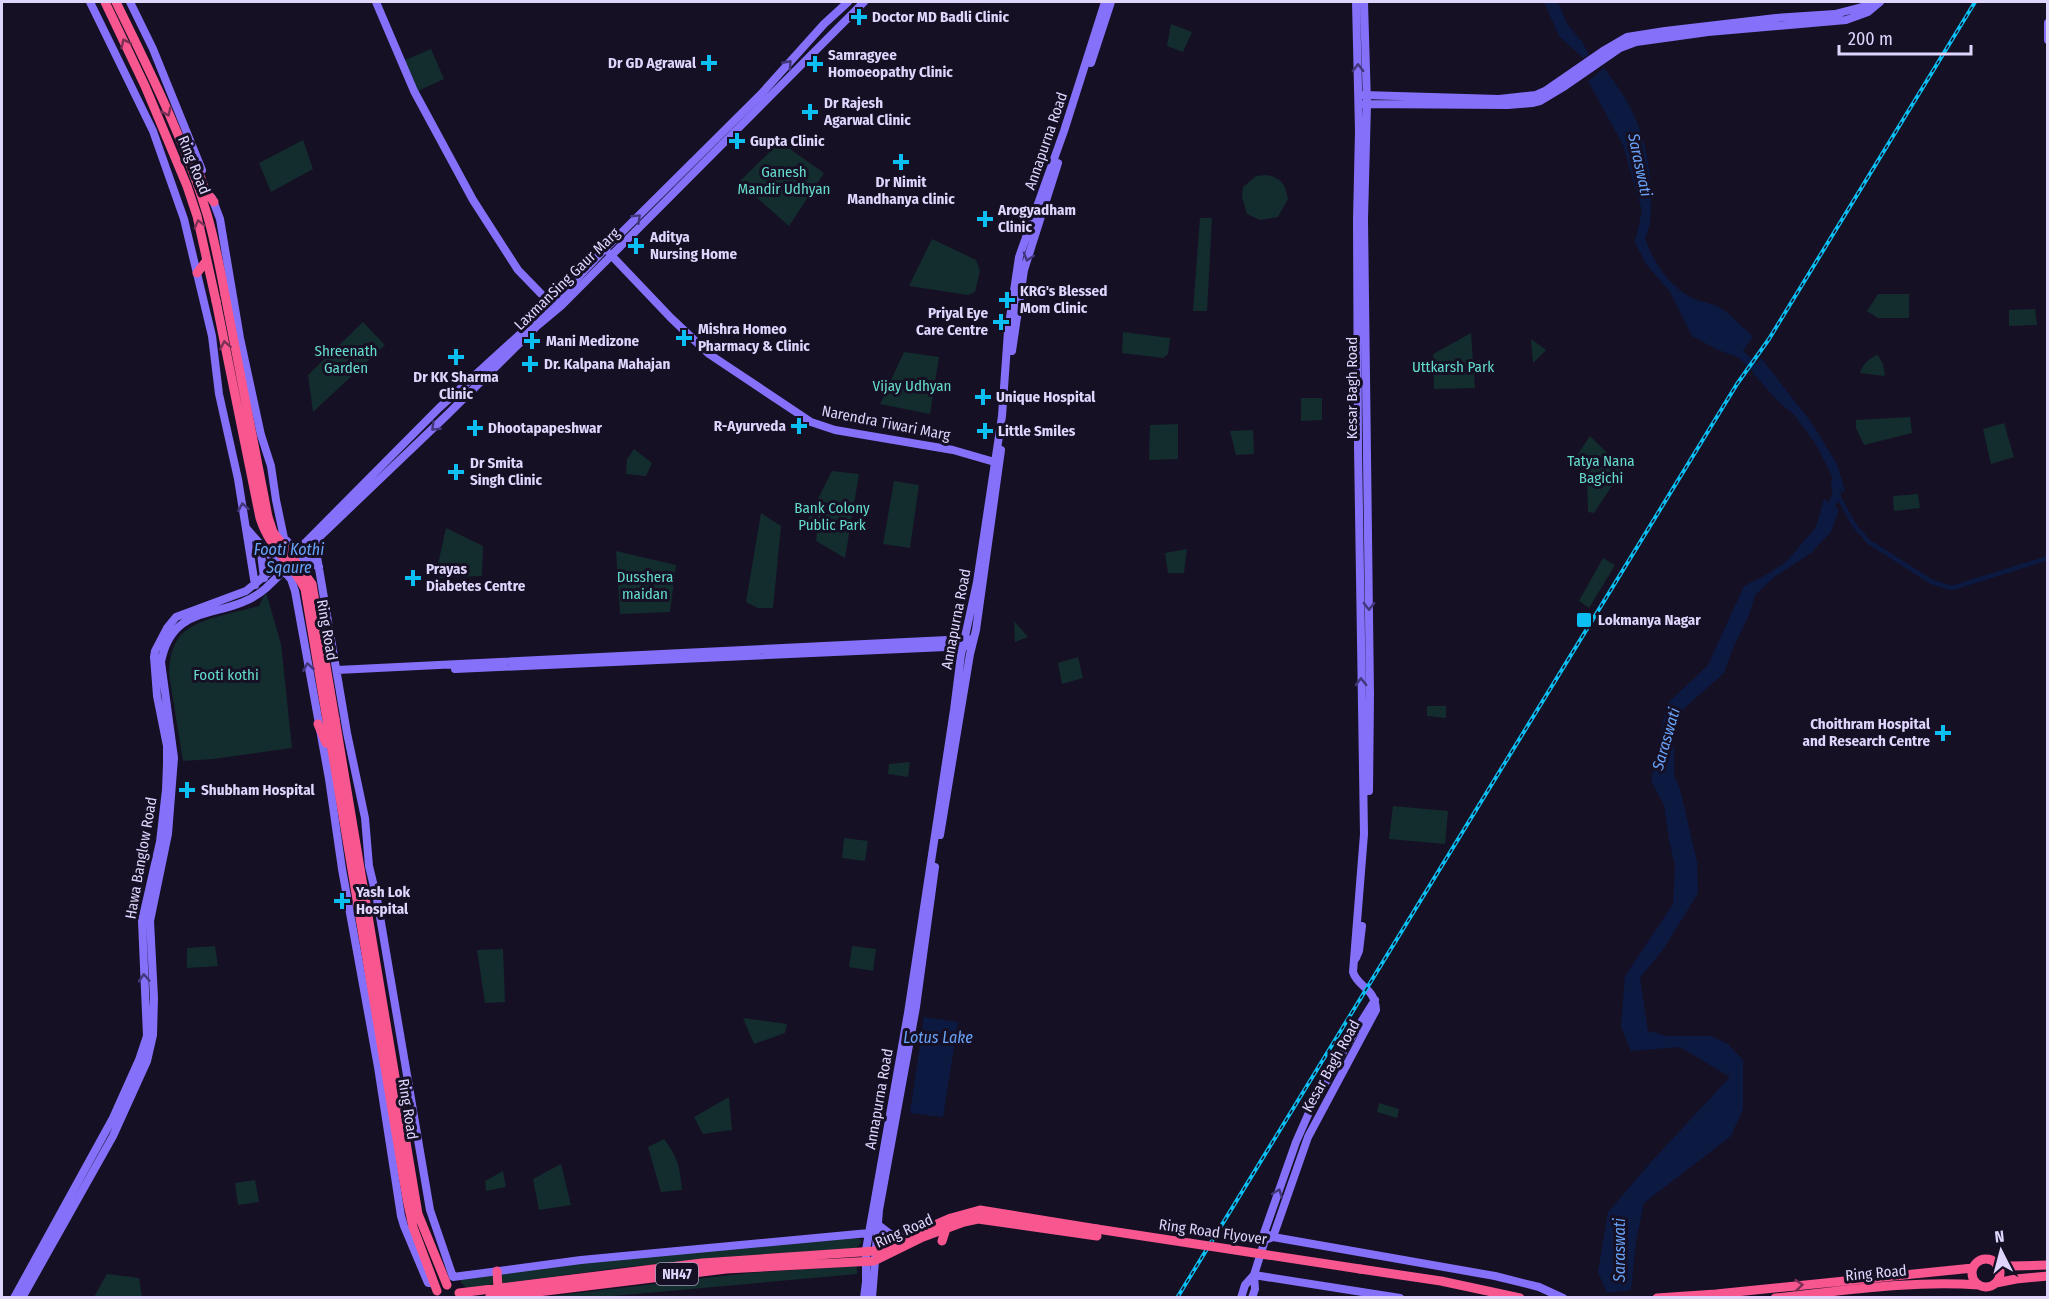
<svg xmlns="http://www.w3.org/2000/svg" width="2049" height="1299" font-family="'Fira Sans Condensed',sans-serif">
<rect width="100%" height="100%" fill="#161025"/>
<!-- green -->
<path fill="#132c2e" d="M1171,24L1192,32L1183,52L1167,46Z
M431,49L444,79L418,91L403,61Z
M303,140L313,169L271,192L259,163Z
M780,142L824,173L789,226L739,182Z
M1267,175C1282,179 1285,184 1288,199L1278,217L1260,220L1247,214L1242,197L1243,187L1256,176Z
M1200,218H1212L1207,311H1193Z
M932,239L976,260L980,271L975,292L968,295L909,286Z
M1878,294H1909V318H1878L1867,311Z
M2035,309L2037,325L2009,326V310Z
M363,322L385,345L313,412L308,375Z
M1123,332L1170,338L1168,354L1163,358L1122,353Z
M1471,333L1475,388L1434,389L1433,354Z
M1531,339L1546,350L1533,363Z
M904,352L939,357L930,414L880,404Z
M1878,355L1883,364L1885,376L1860,373C1861,366 1871,356 1878,355Z
M1301,398H1322V420L1301,421Z
M1910,417L1912,433L1864,445L1856,428V420Z
M2004,423L2014,457L1991,464L1983,429Z
M1178,424V459L1149,460L1150,425Z
M1253,430L1254,454L1236,455L1230,431Z
M1590,436L1623,469L1594,513L1588,512L1587,478L1576,457Z
M634,449L652,463L646,476L626,474L627,459Z
M832,471L859,474L845,558L816,541L817,532L803,529Z
M894,481L919,485L910,548L883,544Z
M1918,494L1920,508L1894,511L1893,496Z
M761,513L781,526L773,608H758L746,602Z
M446,528L483,546L482,576L435,578Z
M1187,549L1184,573H1168L1165,553Z
M616,551L676,565L670,612L620,614Z
M1603,558L1615,565L1589,608L1579,601Z
M266,592L281,644L292,748L213,759L183,761L169,674C169,659 173,638 188,629C206,617 238,612 259,606Z
M1014,621L1028,637L1015,642Z
M1078,657L1083,678L1062,684L1058,663Z
M1427,706H1446V718L1427,716Z
M910,762L908,777L888,774L889,764Z
M1393,806L1448,811L1445,844L1389,839Z
M844,838L868,841L865,861L842,858Z
M215,946L218,966L187,968V948Z
M852,946L876,949L873,971L849,967Z
M503,949L505,1002L485,1003L477,950Z
M743,1018L787,1024L785,1033L754,1044Z
M729,1097L732,1130L703,1134L694,1117Z
M1379,1103L1399,1109L1397,1118L1377,1112Z
M664,1139C678,1158 680,1167 682,1190L661,1192L648,1147Z
M561,1164L571,1205L539,1210L533,1179Z
M503,1171L506,1187L486,1191L485,1181Z
M255,1180L259,1202L238,1205L235,1183Z
M845,1238L860,1239L862,1242L856,1248L626,1267L467,1288L461,1283V1278L596,1261Z
M857,1266V1274L602,1297L535,1298L748,1273Z
M107,1274L139,1278L142,1297H94Z"/>
<!-- water -->
<path fill="#0c1941" d="M1544,2H1558L1567,24L1583,43L1589,55L1583,58L1559,36Z
M1604,68C1614,82 1625,96 1632,111C1646,139 1651,171 1651,201C1651,213 1651,227 1645,238C1653,263 1670,287 1694,299C1701,302 1710,303 1717,306C1730,313 1742,327 1753,337L1738,357L1718,350L1692,336L1670,292L1646,264L1635,242L1642,211L1623,145L1588,81Z
M1761,358L1811,422L1837,464L1845,491L1832,492V476L1815,443L1794,415L1777,400L1752,372Z
M1824,499L1839,510L1831,532L1811,553L1773,578L1755,595L1749,615L1733,648L1724,673L1680,712L1674,740V776L1680,789L1697,862L1698,893L1664,948L1640,978L1648,1031L1668,1036H1711L1728,1044L1743,1060V1109L1731,1136L1644,1203L1636,1241L1631,1290L1607,1293L1598,1272L1608,1212L1651,1162L1730,1077L1680,1047L1631,1051L1621,1027L1625,976L1673,904L1675,866L1669,840L1664,805L1651,781L1667,704L1708,665L1744,586L1766,575L1787,561L1816,527Z
M924,1017L958,1022L943,1117L910,1113Z"/>
<g fill="none" stroke-linecap="round" stroke-linejoin="round">
<!-- canal -->
<path stroke="#0c1941" stroke-width="4.5" d="M1837,494L1854,525L1869,542L1932,582L1952,588L2048,558"/>
<!-- river -->
<path stroke="#0c1941" stroke-width="8" d="M1734,348L1762,374
M1828,513L1837,494L1835,483"/>
<!-- secondary -->
<path stroke="#8571f9" stroke-width="8" d="M90,2L153,131L184,219L212,336L219,394L238,479L255,585
M130,2L153,49L202,170
M376,2L414,91L473,200L518,270L552,305
M1364,2L1367,104L1364,219L1370,694L1369,791
M2048,23V40
M1091,63L1111,2
M1363,95L1499,99L1536,95L1545,91L1603,51L1627,37L1665,31L1776,18L1835,14L1862,7L1871,2
M1363,104L1508,105L1532,103L1540,101L1565,86L1620,48L1636,42L1708,32L1846,20L1868,12L1880,2
M212,198L220,219L240,338L261,435L271,466L276,500L284,538L300,555L319,567
M610,254L671,318L709,354L811,422L835,430L953,450L998,463
M1012,351L1024,270L1058,163
M246,528L291,579L295,591L329,779L342,869L378,1067L401,1216L404,1226L428,1283H434
M317,541L316,551L347,733L365,818L369,866L377,899L430,1210L453,1277L581,1260L869,1233
M260,545L264,578
M455,669L968,646
M337,670L968,639
M940,835L970,654L976,630L1001,450
M1356,958L1359,951L1362,926
M877,1224L890,1234L906,1237
M1264,1233L1273,1237L1495,1276L1539,1287L1563,1298
M1273,1237L1308,1137L1376,1010C1375,987 1358,988 1353,972L1364,834L1358,447L1357,220L1359,131L1356,2
M1273,1237L1265,1240L1264,1233L1296,1142L1311,1108L1348,1043L1375,1000
M1254,1275L1400,1298
M14,1298L113,1118L139,1060L147,1036L142,921L160,842L166,790L167,764V746L157,696L154,657L155,651L167,628L176,617L246,591L306,542L439,408L552,305L601,253L763,92L824,24L848,2
M22,1298L113,1136L147,1061L153,1035L154,998L150,921L168,834L174,758L161,662C173,598 228,622 266,588L448,414L537,326L561,306L864,2
M864,1298L866,1282V1250L908,1013L954,710L961,655L977,582L1002,416L1008,331L1019,257L1064,131L1105,2
M872,1298L879,1210L916,1007L935,867
M1241,1298L1245,1285L1254,1275L1265,1240
M1252,1298L1255,1289L1254,1275"/>
<!-- highway -->
<path stroke="#f7568f" stroke-width="9" d="M105,2L145,86L187,186L197,216L216,301
M116,2C149,70 185,141 207,214C215,241 220,268 225,295
M186,157L196,164L205,190L214,202
M197,273L207,260
M335,719L418,1214L447,1285
M327,720L407,1199L413,1227L437,1291
M318,724L326,743
M942,1241L946,1229
M1972 1273a14 14 0 1 1 28 0a14 14 0 1 1-28 0Z
M1996,1264L2012,1266L2048,1265
M1360,1269L1441,1281L1520,1298
M497,1271L498,1288
M1996,1283L2016,1279L2048,1276
M459,1293L702,1263L875,1251L951,1218L980,1210L1097,1229
M489,1298L726,1269L874,1261L923,1237L964,1222L978,1219L1097,1236
M1657,1298L1716,1294L1973,1268
M1775,1298C1842,1291 1911,1280 1979,1285"/>
<defs>
<path id="rail" d="M1177,1298L1737,384L1769,339L1975,2"/>
</defs>
<!-- rail casing -->
<use href="#rail" stroke="#0bbff3" stroke-width="4"/>
<!-- rail -->
<use href="#rail" stroke="#161025" stroke-width="1.5" stroke-dasharray="4.5" stroke-linecap="butt"/>
<!-- highway-bridge -->
<path stroke="#f7568f" stroke-width="9" d="M225,295L268,517L273,532L312,584L335,719
M216,301L260,518C270,550 292,562 305,589L327,720
M1097,1229L1360,1269"/>
</g>
<!-- one-way arrows -->
<defs><path id="oneway-chevron" d="M-2-3.5L2.5 0L-2 3.5" fill="none" stroke-width="1.6" stroke-linecap="round" stroke-linejoin="round" transform="scale(1.5)"/></defs>
<g stroke="#7b3055">
<use href="#oneway-chevron" transform="translate(125 43) rotate(-115)"/>
<use href="#oneway-chevron" transform="translate(167 112) rotate(66)"/>
<use href="#oneway-chevron" transform="translate(199 224) rotate(-104)"/>
<use href="#oneway-chevron" transform="translate(225 345) rotate(-101)"/>
<use href="#oneway-chevron" transform="translate(1799 1285) rotate(-5)"/>
</g>
<g stroke="#42377a">
<use href="#oneway-chevron" transform="translate(788 64) rotate(-48)"/>
<use href="#oneway-chevron" transform="translate(1358 68) rotate(-91)"/>
<use href="#oneway-chevron" transform="translate(637 218) rotate(-44)"/>
<use href="#oneway-chevron" transform="translate(1028 257) rotate(107)"/>
<use href="#oneway-chevron" transform="translate(435 427) rotate(136)"/>
<use href="#oneway-chevron" transform="translate(243 507) rotate(-100)"/>
<use href="#oneway-chevron" transform="translate(1369 606) rotate(90)"/>
<use href="#oneway-chevron" transform="translate(308 667) rotate(-100)"/>
<use href="#oneway-chevron" transform="translate(1361 682) rotate(-91)"/>
<use href="#oneway-chevron" transform="translate(144 978) rotate(-93)"/>
<use href="#oneway-chevron" transform="translate(1278 1193) rotate(-70)"/>
</g>
<!-- markers -->
<g fill="#0bbff3" stroke="#161025" stroke-width="2">
<path d="M856 8h6v6h6v6h-6v6h-6v-6h-6v-6h6z"/>
<path d="M706 54h6v6h6v6h-6v6h-6v-6h-6v-6h6z"/>
<path d="M812 55h6v6h6v6h-6v6h-6v-6h-6v-6h6z"/>
<path d="M807 103h6v6h6v6h-6v6h-6v-6h-6v-6h6z"/>
<path d="M734 132h6v6h6v6h-6v6h-6v-6h-6v-6h6z"/>
<path d="M898 153h6v6h6v6h-6v6h-6v-6h-6v-6h6z"/>
<path d="M982 210h6v6h6v6h-6v6h-6v-6h-6v-6h6z"/>
<path d="M633 237h6v6h6v6h-6v6h-6v-6h-6v-6h6z"/>
<path d="M1004 291h6v6h6v6h-6v6h-6v-6h-6v-6h6z"/>
<path d="M998 313h6v6h6v6h-6v6h-6v-6h-6v-6h6z"/>
<path d="M681 329h6v6h6v6h-6v6h-6v-6h-6v-6h6z"/>
<path d="M529 332h6v6h6v6h-6v6h-6v-6h-6v-6h6z"/>
<path d="M453 348h6v6h6v6h-6v6h-6v-6h-6v-6h6z"/>
<path d="M527 355h6v6h6v6h-6v6h-6v-6h-6v-6h6z"/>
<path d="M980 388h6v6h6v6h-6v6h-6v-6h-6v-6h6z"/>
<path d="M796 417h6v6h6v6h-6v6h-6v-6h-6v-6h6z"/>
<path d="M472 419h6v6h6v6h-6v6h-6v-6h-6v-6h6z"/>
<path d="M982 422h6v6h6v6h-6v6h-6v-6h-6v-6h6z"/>
<path d="M453 463h6v6h6v6h-6v6h-6v-6h-6v-6h6z"/>
<path d="M410 569h6v6h6v6h-6v6h-6v-6h-6v-6h6z"/>
<rect x="1576" y="612" width="16" height="16" rx="3"/>
<path d="M1940 724h6v6h6v6h-6v6h-6v-6h-6v-6h6z"/>
<path d="M184 781h6v6h6v6h-6v6h-6v-6h-6v-6h6z"/>
<path d="M339 892h6v6h6v6h-6v6h-6v-6h-6v-6h6z"/>
</g>
<g text-anchor="middle" dominant-baseline="central" stroke-width="6" stroke-linejoin="round" paint-order="stroke">
<!-- shield labels -->
<rect fill="#161025" stroke="#a39abc" stroke-width="1.5" x="656" y="1263" width="42" height="22" rx="4.5"/>
<g font-size="14" font-weight="bold" fill="#dfd5fd">
<text x="677" y="1274">NH47</text>
</g>
<!-- poi labels -->
<g font-size="15" font-weight="bold" fill="#dfd5fd" stroke="#161025" text-anchor="start">
<text x="872" y="17">Doctor MD Badli Clinic</text>
<text x="828" y="55">Samragyee<tspan x="828" dy="17">Homoeopathy Clinic</tspan></text>
<text x="696" y="63" text-anchor="end">Dr GD Agrawal</text>
<text x="824" y="103">Dr Rajesh<tspan x="824" dy="17">Agarwal Clinic</tspan></text>
<text x="750" y="141">Gupta Clinic</text>
<text x="901" y="182" text-anchor="middle">Dr Nimit<tspan x="901" dy="17">Mandhanya clinic</tspan></text>
<text x="998" y="210">Arogyadham<tspan x="998" dy="17">Clinic</tspan></text>
<text x="650" y="237">Aditya<tspan x="650" dy="17">Nursing Home</tspan></text>
<text x="1020" y="291">KRG's Blessed<tspan x="1020" dy="17">Mom Clinic</tspan></text>
<text x="988" y="313" text-anchor="end">Priyal Eye<tspan x="988" dy="17">Care Centre</tspan></text>
<text x="698" y="329">Mishra Homeo<tspan x="698" dy="17">Pharmacy &amp; Clinic</tspan></text>
<text x="546" y="341">Mani Medizone</text>
<text x="544" y="364">Dr. Kalpana Mahajan</text>
<text x="456" y="377" text-anchor="middle">Dr KK Sharma<tspan x="456" dy="17">Clinic</tspan></text>
<text x="996" y="397">Unique Hospital</text>
<text x="786" y="426" text-anchor="end">R-Ayurveda</text>
<text x="488" y="428">Dhootapapeshwar</text>
<text x="998" y="431">Little Smiles</text>
<text x="470" y="463">Dr Smita<tspan x="470" dy="17">Singh Clinic</tspan></text>
<text x="426" y="569">Prayas<tspan x="426" dy="17">Diabetes Centre</tspan></text>
<text x="1598" y="620">Lokmanya Nagar</text>
<text x="1930" y="724" text-anchor="end">Choithram Hospital<tspan x="1930" dy="17">and Research Centre</tspan></text>
<text x="201" y="790">Shubham Hospital</text>
<text x="356" y="892">Yash Lok<tspan x="356" dy="17">Hospital</tspan></text>
</g>
<!-- street labels -->
<g font-size="15" fill="#dfd5fd" stroke="#161025">
<text transform="translate(1046 141) rotate(-71)">Annapurna Road</text>
<text transform="translate(194 165) rotate(68)">Ring Road</text>
<text transform="translate(567 279) rotate(-44)">LaxmanSing Gaur Marg</text>
<text transform="translate(1352 388) rotate(-90)">Kesar Bagh Road</text>
<text transform="translate(886 423) rotate(11)">Narendra Tiwari Marg</text>
<text transform="translate(956 619) rotate(-79)">Annapurna Road</text>
<text transform="translate(327 630) rotate(80)">Ring Road</text>
<text transform="translate(141 858) rotate(-80)">Hawa Banglow Road</text>
<text transform="translate(1331 1066) rotate(-61)">Kesar Bagh Road</text>
<text transform="translate(879 1099) rotate(-80)">Annapurna Road</text>
<text transform="translate(408 1109) rotate(81)">Ring Road</text>
<text transform="translate(904 1231) rotate(-24)">Ring Road</text>
<text transform="translate(1213 1232) rotate(8)">Ring Road Flyover</text>
<text transform="translate(1876 1273) rotate(-5)">Ring Road</text>
</g>
<!-- park labels -->
<g font-size="15" fill="#64dacc" stroke="#161025">
<text x="784" y="172">Ganesh<tspan x="784" dy="17">Mandir Udhyan</tspan></text>
<text x="346" y="351">Shreenath<tspan x="346" dy="17">Garden</tspan></text>
<text x="1453" y="367">Uttkarsh Park</text>
<text x="912" y="386">Vijay Udhyan</text>
<text x="1601" y="461">Tatya Nana<tspan x="1601" dy="17">Bagichi</tspan></text>
<text x="832" y="508">Bank Colony<tspan x="832" dy="17">Public Park</tspan></text>
<text x="645" y="577">Dusshera<tspan x="645" dy="17">maidan</tspan></text>
<text x="226" y="675">Footi kothi</text>
</g>
<!-- water labels -->
<g font-size="16" font-style="italic" fill="#68a3f8" stroke="#161025">
<text transform="translate(1640 165) rotate(78)">Saraswati</text>
<text x="289" y="549">Footi Kothi<tspan x="289" dy="18">Sqaure</tspan></text>
<text transform="translate(1666 739) rotate(-74)">Saraswati</text>
<text x="938" y="1037">Lotus Lake</text>
<text transform="translate(1619 1250) rotate(-90)">Saraswati</text>
</g>
</g>
<!-- border -->
<rect width="2049" height="1299" fill="none" stroke="#dfd5fd" stroke-width="6"/>
<!-- north arrow -->
<g transform="translate(2001 1251) rotate(354)" stroke="#161025" stroke-width="4.5" paint-order="stroke">
<path d="M0-4.5L10 22L0 15L-10 22Z" fill="#dfd5fd"/>
<text y="-9" font-size="16" font-weight="bold" text-anchor="middle" fill="#dfd5fd">N</text>
</g>
<!-- scale -->
<path d="M1839 45v9h132v-9" fill="none" stroke="#dfd5fd" stroke-width="3"/>
<text x="1848" y="45" font-size="18" fill="#dfd5fd" stroke="#161025" stroke-width="4.5" paint-order="stroke">200 m</text>
</svg>
